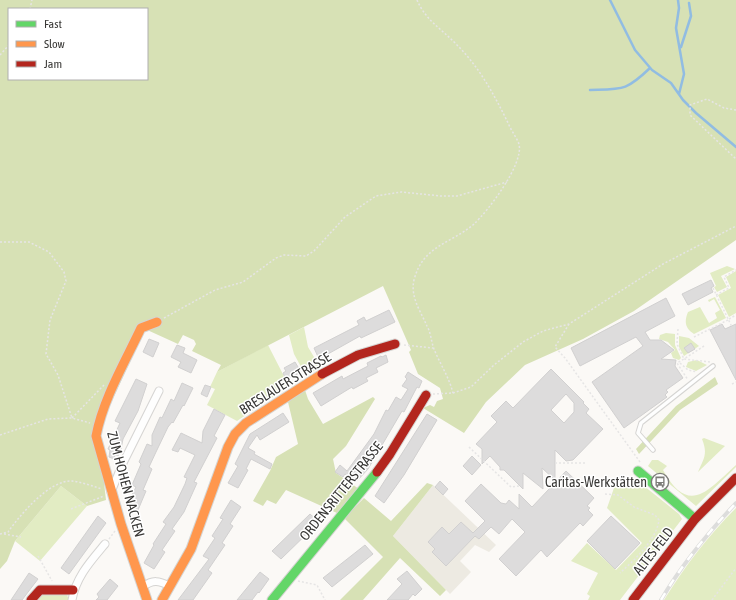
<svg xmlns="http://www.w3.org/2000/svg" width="736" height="600" font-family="'Asap Condensed',sans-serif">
<rect width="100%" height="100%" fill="#fbf9f6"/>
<!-- built -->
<path fill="#edeae2" d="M433,485L496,545L489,552L475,545L460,561L471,572L450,594L393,536Z"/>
<!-- green -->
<path fill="#e2ecc3" d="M727,266L735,269L721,276L727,287L717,292L714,287L716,286L710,273Z
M736,271V313L729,317L718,295L731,288L726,277Z
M715,297L726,318L694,334C685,328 684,322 688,312L700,307L709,323L717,318L715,313L720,310L714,299L709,302L708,300Z
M304,327L308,347L320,367L306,376L294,354L289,335Z
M666,333L675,334V345L681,358L679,360L673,358L671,353L675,350L668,342L659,339L660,335Z
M679,336L689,338L699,346L684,356L679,347Z
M268,345L289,386L237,421L207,405L215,389L210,387L217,372Z
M697,360L707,365L696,371L686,367L688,362Z
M704,438L725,446L698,472C704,458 708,454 702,439Z
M652,460H658L667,466L663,470C689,517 708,490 736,465V467L696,506L648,466Z
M622,479L633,489L639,482L679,514L682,519L620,600H588L590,596L587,594L598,573L571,561L587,543L616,570L642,543L607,508L614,488Z
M61,486L87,506L40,561L15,541Z
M736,508V600H664C685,566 708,536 736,508Z
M37,595H67L69,600H35Z"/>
<!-- forest -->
<path fill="#d7e1b5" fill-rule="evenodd" d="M0,0H736V240L634,311L583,339L525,365L486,402L464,433L423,408L430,405L434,407L437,401L443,399L440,388L418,374L409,352L411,350L383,286L217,372L221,365L192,351L196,344L194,340L183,335L178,344L145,329L98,431L106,500L87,506L61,486L15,541L7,561L0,569ZM9,9H147V79H9Z
M715,377L718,384L680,410L639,454L636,449L676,406Z
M305,390L308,399L323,424L373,397L375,399L346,446L333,459L336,473L359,489L337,513L286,490L276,504L267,500L263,506L253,501L270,471L276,457L298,444L288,402Z
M427,483L433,485L393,536L446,590L440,596L400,558L363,600H340L383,557L344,518L364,498L391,521Z"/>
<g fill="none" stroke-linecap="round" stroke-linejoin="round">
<!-- stream -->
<path stroke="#91bce2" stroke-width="2.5" d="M610,0L635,50L652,70L671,83L683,100L696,113L736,147
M678,0L679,8L676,28L684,74L679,94
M681,47L691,16L689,3
M590,90C623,89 626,91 650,68"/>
</g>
<!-- building -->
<path fill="#dddcdc" stroke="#d1d0d0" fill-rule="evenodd" d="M711,280L714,286L711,288L713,292L688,305L682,294Z
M666,298L675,316L645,332L650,340H661L674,350L661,359L676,360L675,366L683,378L666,390L668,392L665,395L667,397L624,428L592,382L643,346L636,337L580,366L571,348Z
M389,310L395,322L361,338L360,336L319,359L314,348L355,327L359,325L357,321L364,317L366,321Z
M722,324L725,329L736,324V380L710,330Z
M149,339L159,343L153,357L143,352Z
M691,343L695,349L688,353L684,348Z
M177,345L185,348L183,353L197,360L191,373L178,367L181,362L171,357Z
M386,355L388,362L376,368L378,372L366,378L368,381L353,389L352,387L321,406L313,393L342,376L343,379L368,366L367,363L381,356L382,357Z
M295,362L301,372L286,380L283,373L286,371L284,368Z
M551,369L584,402L583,403L589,409L586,413L603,429L573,460L566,461L555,450V480L542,468L543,489L523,473V489L504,470H500V467L490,456L482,464V449L476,444L497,422L491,416L506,401L513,408ZM566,394L574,403V412L564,423L551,410Z
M408,372L422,381L419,388L417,387L404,412L402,411L368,469L356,482L345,474L343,477L335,472L340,465L347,471L374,434L386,410L388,411L396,397L401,400L408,389L402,386L407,379L405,377Z
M136,379L147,384L138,411L123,439L121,449L118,456L115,455L114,459L109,457L110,450L108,449L120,423L115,421Z
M182,383L193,388L184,406L183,405L173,423L172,422L168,427L156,452L149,467L152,469L143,490L146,491L138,510L127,505L136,487L132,485L141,464L139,462L147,444L152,446V435L160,417L162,418L171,399L174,401Z
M205,385L211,387L207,397L201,394Z
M214,409L225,415L214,436L217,438L194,482L197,483L184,512L172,529L175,531L162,550L165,552L154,569L144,563L154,545L153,544L166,524L163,522L174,507L185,484L187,478L184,477L195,455L180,448L178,452L172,450L181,433L202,443L203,431Z
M283,413L289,422L260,440L257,435L248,448L255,452L254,454L272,464L270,469L251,459L246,469L248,470L238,488L228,483L238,466L235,464L250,434Z
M427,414L437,420L404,475L384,503L375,496Z
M472,456L481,465L472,475L463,466Z
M566,471L594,498L587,506L590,508L588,510L593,515L583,526L580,523L547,557L541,550L516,576L499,559L525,532L512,519L499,534L491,527L479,539L475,536L446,566L432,552L435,549L428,542L442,527L449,534L461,522L473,533L485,521L465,501L481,484L501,503L506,504L509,500L519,509V494L532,507Z
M440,481L448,489L443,495L435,487Z
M231,500L241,507L230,524L233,526L222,543L225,545L208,570L212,573L193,600H178L209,559L203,556L215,538L212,536L223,519L220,518Z
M310,514L319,522L281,559L272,551Z
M98,516L106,523L69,574L61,568Z
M611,516L640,543L615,569L587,541Z
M365,545L373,554L332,587L323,578Z
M407,571L422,589L415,596L413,594L408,600H387L402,584L397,579Z
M260,572L269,579L259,593L258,592L252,600H237Z
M29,573L38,579L22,600H11Z
M110,579L118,586L107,600H96L99,597L97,594Z"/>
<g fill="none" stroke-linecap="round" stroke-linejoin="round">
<defs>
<path id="lane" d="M653,450L638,433L641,423L713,366"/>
<path id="street" d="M111,492L122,465L159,391
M143,587C153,579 159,581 170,586
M72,600C76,577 90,562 105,544"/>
<path id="fast" d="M638,471L695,519
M272,600L377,472"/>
<path id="slow" d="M147,600L121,524L96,436C103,399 125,362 141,328L157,322
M162,600L191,549L228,447L235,434L246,423L322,374"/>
<path id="jam" d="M322,374L358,355L395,344
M377,472L390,454L426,395
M31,600L40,590H73
M633,600L695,519L736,478"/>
</defs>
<!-- lane casing -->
<use href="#lane" stroke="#d5d4d2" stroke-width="5.5"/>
<!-- street casing -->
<use href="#street" stroke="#d5d4d2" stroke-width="9"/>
<!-- fast casing -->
<use href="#fast" stroke="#d5d4d2" stroke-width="11"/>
<!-- slow casing -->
<use href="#slow" stroke="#d5d4d2" stroke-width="11"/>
<!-- jam casing -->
<use href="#jam" stroke="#d5d4d2" stroke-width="11"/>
<!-- path -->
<path stroke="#e6e5e5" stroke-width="1.5" stroke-dasharray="2 2" stroke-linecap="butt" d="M417,0C426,21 442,29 457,45C480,68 495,96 509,125C512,132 517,138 519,144C524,164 488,211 474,224C451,244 423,245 414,280C410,297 421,312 427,326C431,333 431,341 434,349C440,364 449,377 453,393
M30,9L32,0
M0,55L9,45
M736,110L724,108L707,99L690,105V115L736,159
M0,242H29L49,252L64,272L66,281L50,320L46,354L58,375L72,418
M713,288L732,327
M716,295L729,288L724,277L736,270
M164,318L215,290L243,282L276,258L284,255L306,256L314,251L345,217L376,196L401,192L441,196H457L507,182
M729,319L736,315
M569,324L555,347L565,358L640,462
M678,329L677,344L684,359L677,363L688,380
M694,337L728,320
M404,345L433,348
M704,346L684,359L710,362
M680,363L688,370L697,372
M732,384L736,382
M433,394L453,393L471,387L494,365L523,342L543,331L569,324L663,264L736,226
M72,418L104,385
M0,435L48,419L72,418L90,423
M469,447L511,487L519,486
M555,463H587
M605,494L618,495L634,507L655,515L659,520C656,541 634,560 620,573
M71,509L104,496
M0,534L8,532C20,515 49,480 72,481C82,482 92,486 102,489
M4,534L21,537
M109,539L115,531
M38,556L52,581
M298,581L317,585L325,600
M712,600L736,568"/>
<!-- lane -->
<use href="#lane" stroke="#fefefe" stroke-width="3.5"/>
<!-- street -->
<use href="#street" stroke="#fefefe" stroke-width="7"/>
<!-- fast -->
<use href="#fast" stroke="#63d668" stroke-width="9"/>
<!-- slow -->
<use href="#slow" stroke="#ff974d" stroke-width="9"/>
<!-- jam -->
<use href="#jam" stroke="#b3261e" stroke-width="9"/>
<defs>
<path id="rail" d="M661,600C682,564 707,534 736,503"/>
</defs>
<!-- rail casing -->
<use href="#rail" stroke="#dddddc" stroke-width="4"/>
<!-- rail -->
<use href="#rail" stroke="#fff" stroke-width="2.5" stroke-dasharray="8" stroke-linecap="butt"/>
</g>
<!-- icons -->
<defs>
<symbol id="bus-ring" viewBox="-11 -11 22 22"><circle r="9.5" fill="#fff" stroke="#7d7c79" stroke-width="1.5"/><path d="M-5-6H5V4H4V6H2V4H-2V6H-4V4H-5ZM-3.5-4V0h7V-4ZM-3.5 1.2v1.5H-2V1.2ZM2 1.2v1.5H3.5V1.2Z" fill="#7d7c79"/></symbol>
</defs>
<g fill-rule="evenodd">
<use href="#bus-ring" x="650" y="472" width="20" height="20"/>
</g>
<g text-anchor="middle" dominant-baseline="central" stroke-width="3" stroke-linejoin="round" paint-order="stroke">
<!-- street labels -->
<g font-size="14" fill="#393836" stroke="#fff">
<text transform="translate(285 383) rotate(-32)">BRESLAUER STRASSE</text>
<text transform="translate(126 484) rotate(75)">ZUM HOHEN NACKEN</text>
<text transform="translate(341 491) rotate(-51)">ORDENSRITTERSTRASSE</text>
<text transform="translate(653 551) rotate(-52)">ALTES FELD</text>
</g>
<!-- poi labels -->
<g font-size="14" fill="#393836" stroke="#fff" text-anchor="end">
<text x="647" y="482">Caritas-Werkstätten</text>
</g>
</g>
<!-- legend -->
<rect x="8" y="8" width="140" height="72" fill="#ffffff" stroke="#b0afaf"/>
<rect x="16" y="21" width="20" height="6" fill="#63d668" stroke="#b0afaf"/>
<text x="44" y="28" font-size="12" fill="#393836">Fast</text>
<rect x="16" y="41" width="20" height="6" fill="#ff974d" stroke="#b0afaf"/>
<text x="44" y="48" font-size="12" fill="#393836">Slow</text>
<rect x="16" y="61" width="20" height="6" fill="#b3261e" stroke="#b0afaf"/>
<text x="44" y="68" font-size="12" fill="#393836">Jam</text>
</svg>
